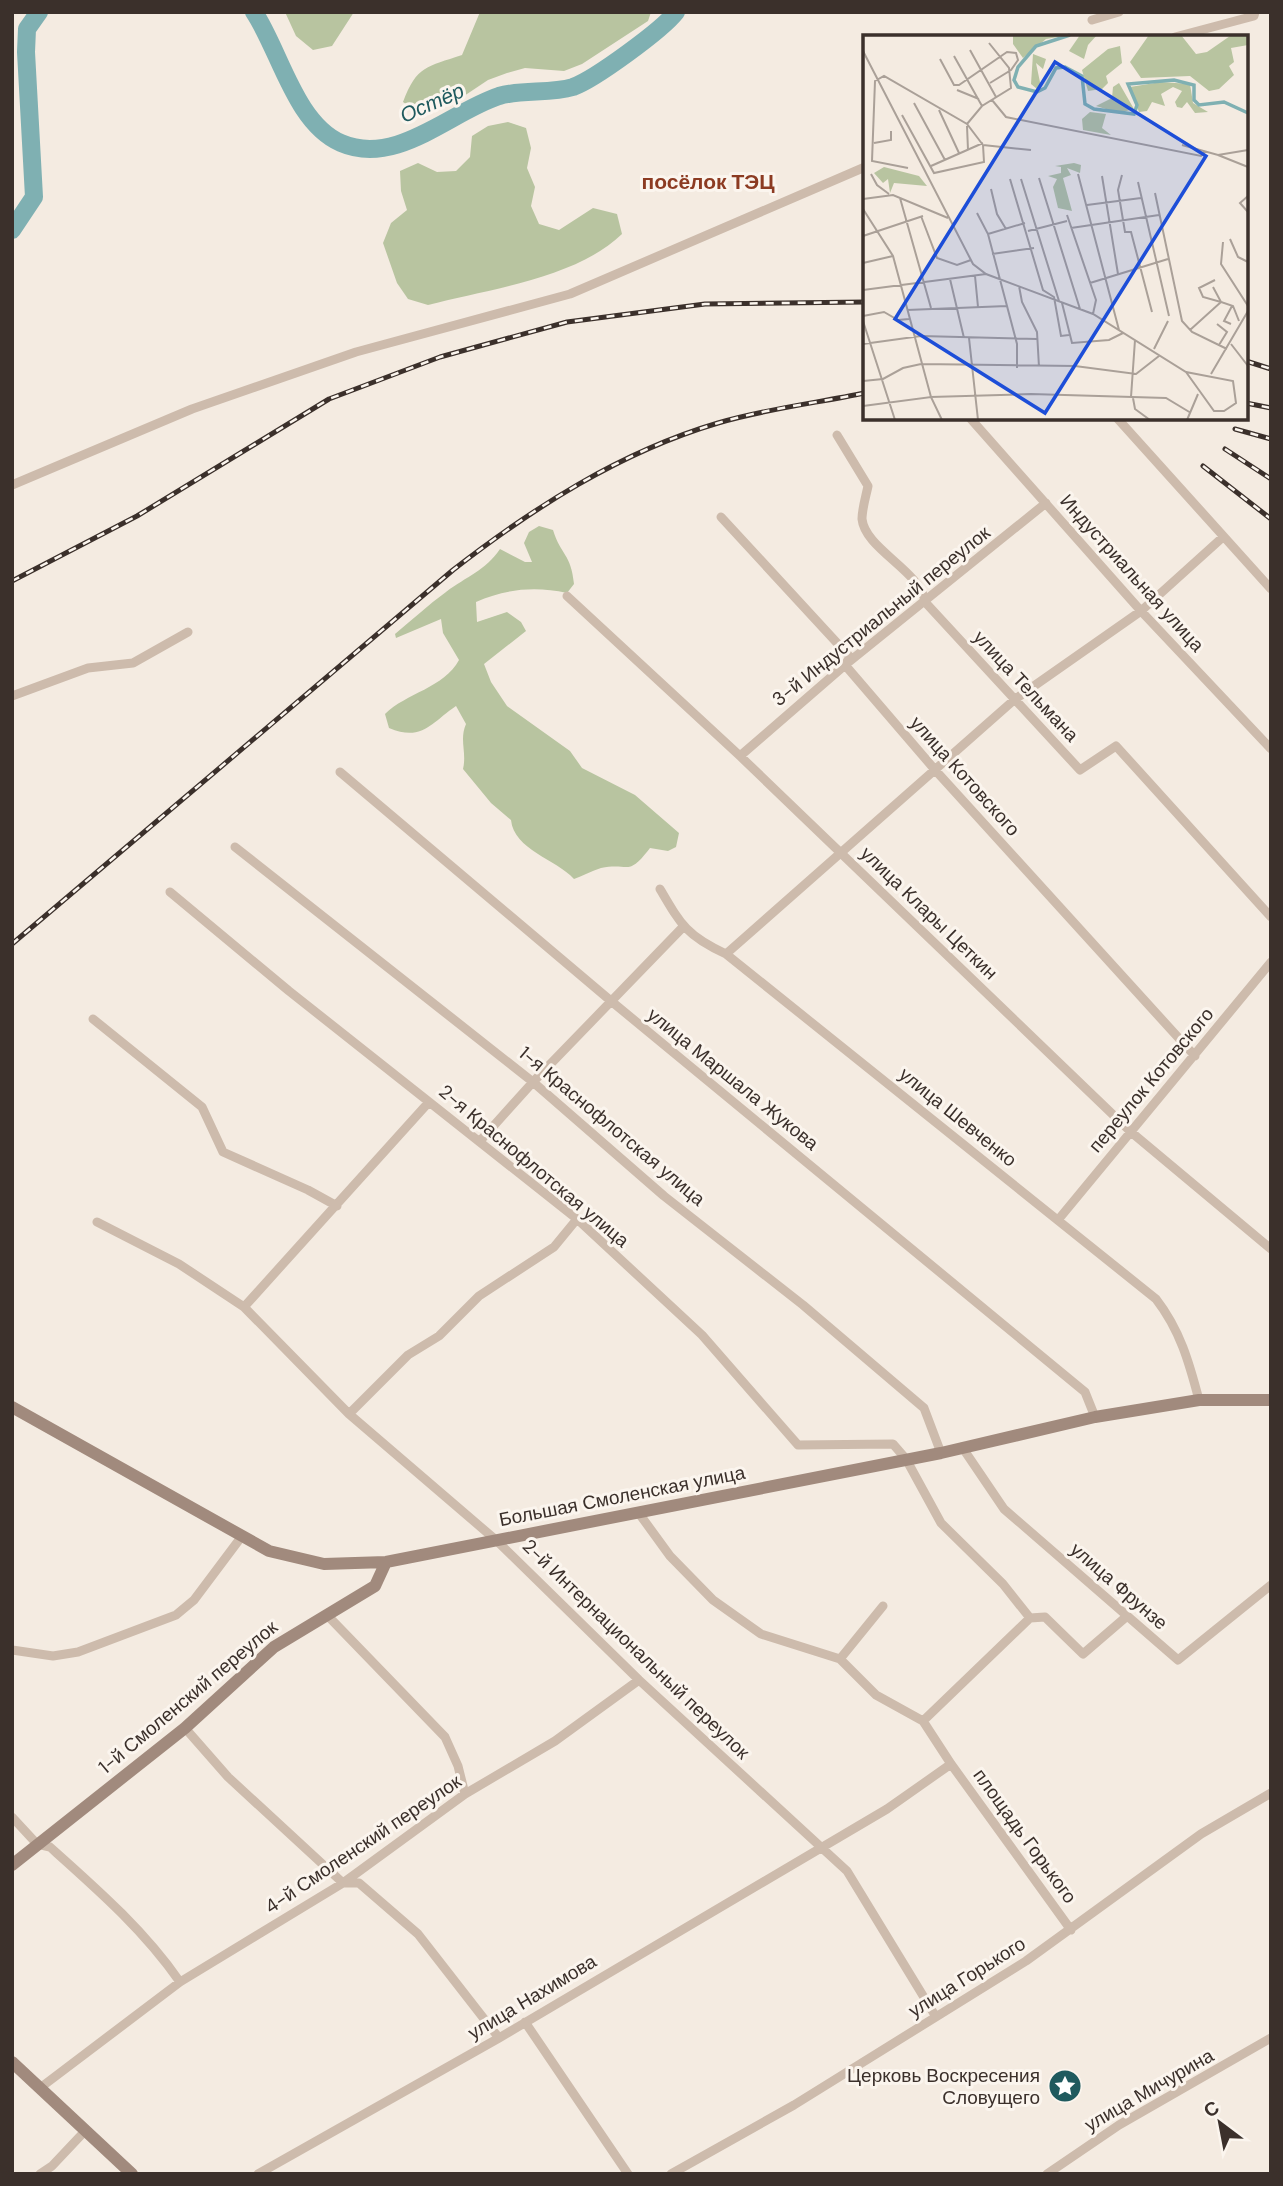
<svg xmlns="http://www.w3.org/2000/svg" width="1283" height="2186" font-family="'DM Sans',sans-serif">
<rect width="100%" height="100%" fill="#f4ebe1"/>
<!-- green -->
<path fill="#b8c4a0" d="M285,12H354L332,46L313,50L296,36Z
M480,12H651L648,21L582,64L564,71L525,68L507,73L488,80L455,102L437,109L418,112L403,102C417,65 427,67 462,55Z
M508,122L526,128L531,148L527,168L535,187L531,206L539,224L559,230L593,208L617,214L622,234C577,278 489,289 428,305L408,299L397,283L383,243L391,223L407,210L401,191L400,171L418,163L437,172L456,171L470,157L472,136L488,126Z
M539,526L553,530C561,556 571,553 574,584L567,593C535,586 505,589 476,602L477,622L507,612L521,622L526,631L484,664L491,682L507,706L570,751L582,768L635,795L679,833L676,847L668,851L650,848C627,878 630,862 601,868C592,871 582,876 574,879C556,859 514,850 511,820L491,803L463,769C467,752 459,740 466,724L456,706C431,723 422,742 389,728L385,714C406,693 444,688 459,660L443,633L441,619L396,638L395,634C412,620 428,605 446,592C467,576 485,571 500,549L525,562H532L524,543L529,532Z"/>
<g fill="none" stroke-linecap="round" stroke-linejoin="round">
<!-- river -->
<path stroke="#7fb0b2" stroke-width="18" d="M254,12C280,51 295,123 341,143C396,167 450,112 499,96C523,89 550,94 573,87C595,79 662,30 676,12
M12,230L34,197L26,52L27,29L39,12"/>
<!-- street -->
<path stroke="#cdbbac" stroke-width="9" d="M1092,20L1119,12
M1175,37L1254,16L1255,12
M970,418L1141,611L1271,749
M1117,418L1271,589
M837,435L868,486C866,496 862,509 862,519C865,549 921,571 925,602L1080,770L1116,746L1271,917
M12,485L192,409L356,352L570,294L865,167
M721,517L850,657L845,665L936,771L1195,1056
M567,596L740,756L1131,1132L1271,1249
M12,696L88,668L133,663L188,632
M740,756L845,665L1046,503
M340,772L611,1001L1085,1392L1095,1417
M235,847L533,1082L664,1196L803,1305L924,1408L941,1453
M660,889C681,925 687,936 726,954L1156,1299C1180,1330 1189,1362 1199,1400
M170,892L289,991L577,1219L702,1335L798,1445L893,1444L906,1459L941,1523L1003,1584L1030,1618L1045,1617L1083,1654L1126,1617
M726,954L1014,700L1141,611L1223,537
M93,1019L202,1107L223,1152L308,1190L337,1206
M480,1141L533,1082L683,927
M1058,1220L1271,962
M97,1222L179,1264L244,1307L349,1414L497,1541L639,1680L847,1871L936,2017
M244,1307L429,1102
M349,1414L408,1355L439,1336L479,1296L554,1247L577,1219
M962,1447L1004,1509L1178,1660L1271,1585
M638,1512L670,1556L713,1600L761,1634L840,1659L876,1695L923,1721L951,1764L1071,1930
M327,1615L445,1737L458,1766L465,1794
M12,1650L53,1656L78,1652L176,1615L194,1600L242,1536
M840,1659L883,1606
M923,1721L1030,1618
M185,1728L228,1777L343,1883H359L418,1934L499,2038
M12,1817L37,1844L50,1847C97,1889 144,1930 180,1982
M525,2022L628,2174
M40,2088L180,1982L343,1883L465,1794L555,1741L639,1680
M40,2174L52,2166L85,2131
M258,2174L499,2038L887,1809L951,1764
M671,2174L794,2105L1026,1961L1201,1834L1271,1793
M1047,2174L1119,2125L1271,2038"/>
<!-- secondary -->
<path stroke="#a18a7d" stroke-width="12" d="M12,1407L269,1551L324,1564L386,1562L941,1453L1095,1417L1199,1400H1271
M12,1865L185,1728L274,1647L375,1586L386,1562
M12,2062L132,2174"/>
<defs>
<path id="rail" d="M1246,361L1271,369
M1246,403L1271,408
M1235,429L1271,439
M1225,449L1271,479
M1203,466L1271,519
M12,581L137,516L329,399L440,357L567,322L705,304L865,302
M12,944L453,570C533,508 620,452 718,423C765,409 816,403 865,393"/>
</defs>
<!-- rail casing -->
<use href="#rail" stroke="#3b302b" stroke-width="5"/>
<!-- rail -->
<use href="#rail" stroke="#fbf5ee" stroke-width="2.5" stroke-dasharray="8" stroke-linecap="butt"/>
</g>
<!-- icons -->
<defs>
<symbol id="sight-disc" viewBox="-11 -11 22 22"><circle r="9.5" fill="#1f5a5e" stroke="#fbf5ee"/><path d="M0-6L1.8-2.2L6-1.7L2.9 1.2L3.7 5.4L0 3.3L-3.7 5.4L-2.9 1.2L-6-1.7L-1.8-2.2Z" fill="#fff"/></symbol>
</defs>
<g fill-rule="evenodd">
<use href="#sight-disc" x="1046" y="2067" width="38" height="38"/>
</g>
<g text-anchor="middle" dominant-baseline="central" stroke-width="6" stroke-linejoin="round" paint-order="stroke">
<!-- street labels -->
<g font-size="19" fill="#3b302b" stroke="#fbf5ee">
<text transform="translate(1132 573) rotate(48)">Индустриальная улица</text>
<text transform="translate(881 616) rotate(-39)">3-й Индустриальный переулок</text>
<text transform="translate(1026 686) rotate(47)">улица Тельмана</text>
<text transform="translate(965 776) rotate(48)">улица Котовского</text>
<text transform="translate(929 913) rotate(44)">улица Клары Цеткин</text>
<text transform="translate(733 1079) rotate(39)">улица Маршала Жукова</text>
<text transform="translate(1151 1080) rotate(-50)">переулок Котовского</text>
<text transform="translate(958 1117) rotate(39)">улица Шевченко</text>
<text transform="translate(612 1126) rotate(40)">1-я Краснофлотская улица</text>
<text transform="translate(534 1166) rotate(40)">2-я Краснофлотская улица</text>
<text transform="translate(622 1496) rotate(-11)">Большая Смоленская улица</text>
<text transform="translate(1119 1586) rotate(41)">улица Фрунзе</text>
<text transform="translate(636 1649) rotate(44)">2-й Интернациональный переулок</text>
<text transform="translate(188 1697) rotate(-40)">1-й Смоленский переулок</text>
<text transform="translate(1025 1836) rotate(54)">площадь Горького</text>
<text transform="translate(363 1844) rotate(-34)">4-й Смоленский переулок</text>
<text transform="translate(967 1977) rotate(-32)">улица Горького</text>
<text transform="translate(532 1997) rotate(-31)">улица Нахимова</text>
<text transform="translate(1149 2090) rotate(-30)">улица Мичурина</text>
</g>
<!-- poi labels -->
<g font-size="19" fill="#3b302b" stroke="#fbf5ee" text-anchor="end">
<text x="1040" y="2075">Церковь Воскресения<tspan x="1040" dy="22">Словущего</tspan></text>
</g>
<!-- water labels -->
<g font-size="21" font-style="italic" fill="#1f5a5e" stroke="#fbf5ee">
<text transform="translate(432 103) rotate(-24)">Остёр</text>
</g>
<!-- neighbourhood labels -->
<g font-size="21" font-weight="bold" fill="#8c3b22" stroke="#fbf5ee">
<text x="708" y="182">посёлок ТЭЦ</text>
</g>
</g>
<!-- overview -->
<g transform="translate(863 35)">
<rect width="385" height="385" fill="#f4ebe1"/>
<path d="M150,0H206L183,4L160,23L150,9ZM217,0H234L225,10L221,24L206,16ZM286,0H318L333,19L344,17L367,1L385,0V10L368,13L371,27L366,31L371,40L356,54L346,56L327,41L278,43L267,27ZM257,11L259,28L243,41L245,48L239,54L225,56L219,35L245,14ZM170,19L183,24L180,34L173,28L178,52L174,54L168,49ZM298,47L327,49L330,68L345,77L332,78L324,67L319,73L314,72L312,67L319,56L310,52L298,59L302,71L289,67L284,76L276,77L267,52ZM256,48L271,74L256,78L233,71L249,63L250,52ZM227,77L243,79L239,93L248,100L220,95L219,84ZM211,128L218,130L217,138L204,133L208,140L200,143L209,176L195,173L190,152L194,144L185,141L198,138V132L192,131ZM21,132L56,141L64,151L31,148L27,158L25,144L20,148L11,138Z" fill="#b8c4a0"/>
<path fill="none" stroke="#7fb0b2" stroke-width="3.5" d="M207,0L173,11L155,32L151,45L155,52L174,57L182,53L193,33L202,32L219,41L222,69L231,74L271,79L274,70L265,49L311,45L331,50V65L336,70L361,67L385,78"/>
<path fill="none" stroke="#aaa098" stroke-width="2" d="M107,15L133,62M0,16L110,229L123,239L230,279L323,337L370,346L373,368L361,376H351L323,337M91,21L119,71M77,24L91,50H96L144,17L153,18L155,25L148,35L127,48M94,55L116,64M129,65L143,82L338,121L342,116M51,68L82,125M76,75L96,118M39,80L71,138L121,127L120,110L104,89L21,41L12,46L9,126L45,133M104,89L119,71L148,53L146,33L126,8M104,91L105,115M11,108L28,105V96M120,110L168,115M319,110L355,120L385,115M355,120L385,132M68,131L120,108M8,139L14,150L26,159M215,139L256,295M259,140L255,155L262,197H268L289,277M239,141L255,239M176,143L217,274M147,144L180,255L191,262L198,301L206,300M158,144L196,266M275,147L306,281M128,154L134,179L143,194M292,158L319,286L329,297L364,314M385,161L377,168L385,177M37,163L68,273M0,164L30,160L85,183M224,170L278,163M0,174L30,221L68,362L168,359L303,363L328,378M114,178L125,199L154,309V333M204,180L233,265L230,279M58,181L74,223L94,230L108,225M208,193L296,180M165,196L204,186M125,199L162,188M0,201L60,181M367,204L375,222L385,227M360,207L358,229L385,271M129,219L171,213M0,228L30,221M112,241L115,272M87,244L101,303M227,248L305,224M156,251L159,267L174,297L176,332M350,252L358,267L370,271L376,286M0,255L123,239M199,268L209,308L246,305L260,298M44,275L144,271M0,281L21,277L35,285L46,284M0,286L32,385M354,289L364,297L356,310M368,289L361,286L369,271M327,295L358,267L340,262L336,253L352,245M106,303L115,385M0,309L58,301L174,304M368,309L385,331M291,314L305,286M348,339L385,276M0,346L20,344L40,333L58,329L212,331L273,339L296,321M268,362L272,305M270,363L272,374L287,385M0,371L68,362L79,385M324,385L335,359"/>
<path fill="#1d4ed8" fill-opacity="0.15" stroke="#1d4ed8" stroke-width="3.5" d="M192,27L343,121L182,378L32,284Z"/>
<rect width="385" height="385" fill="none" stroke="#3b302b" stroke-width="3.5"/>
</g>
<!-- border -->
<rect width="1283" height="2186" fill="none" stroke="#3b302b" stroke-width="28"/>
<!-- north arrow -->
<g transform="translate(1220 2123) rotate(328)" stroke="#fbf5ee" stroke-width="5" paint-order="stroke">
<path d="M0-5L12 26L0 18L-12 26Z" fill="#3b302b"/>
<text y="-10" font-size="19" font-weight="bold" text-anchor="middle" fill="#3b302b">С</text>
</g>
</svg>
